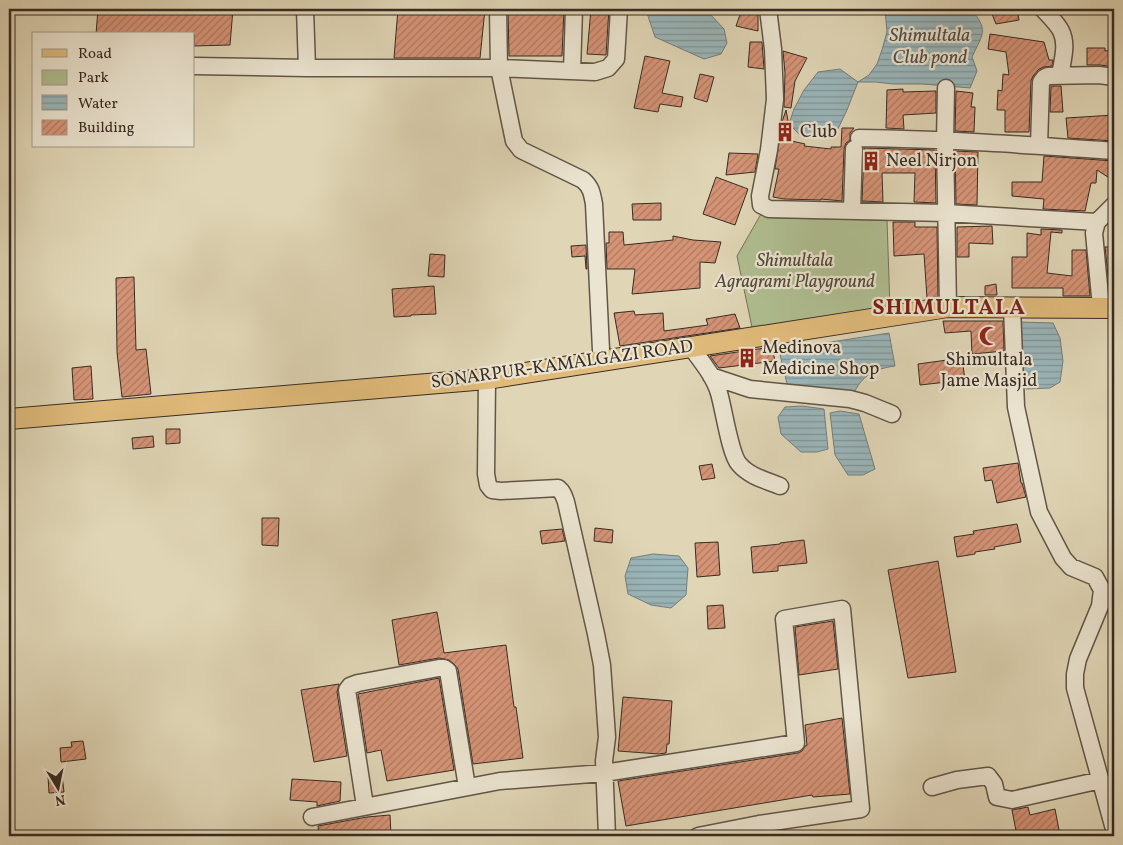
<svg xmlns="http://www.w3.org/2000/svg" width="1123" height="845" font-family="Vollkorn,serif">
<defs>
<pattern id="water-rules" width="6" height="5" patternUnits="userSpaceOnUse" patternTransform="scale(1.25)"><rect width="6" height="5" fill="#9ab6ba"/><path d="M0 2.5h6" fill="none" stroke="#7f9497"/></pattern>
<pattern id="building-hatch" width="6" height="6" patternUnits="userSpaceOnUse" patternTransform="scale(1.25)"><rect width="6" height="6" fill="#d69477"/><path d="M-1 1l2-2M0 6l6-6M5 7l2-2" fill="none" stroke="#af7961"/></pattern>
</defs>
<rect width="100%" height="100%" fill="#e0d6b6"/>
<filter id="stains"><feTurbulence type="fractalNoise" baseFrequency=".004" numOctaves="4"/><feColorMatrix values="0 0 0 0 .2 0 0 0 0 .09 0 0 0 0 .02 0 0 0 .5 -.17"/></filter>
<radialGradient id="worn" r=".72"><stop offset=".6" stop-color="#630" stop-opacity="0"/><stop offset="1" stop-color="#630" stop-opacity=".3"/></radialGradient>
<!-- park -->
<path fill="#afbe91" stroke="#74745a" d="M761,214L775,218L887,220L890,309L753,332L737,256Z"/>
<!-- water -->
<path fill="url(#water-rules)" stroke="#737e7e" d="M650,9H687L709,13L724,29L727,43L721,54L704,59L655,37L647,13Z
M885,9H971C989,31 983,33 972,57L977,71L970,88L923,84H893L876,82H858L847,110L835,135L815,132L802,137L789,124L794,109L804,90L818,72L840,69L858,82L869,75L877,64L882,50L887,32Z
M1019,322L1053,323L1060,338L1063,361L1060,382L1050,388L1026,389L1022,380Z
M889,333L895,366C874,369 862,375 853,395L788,388L779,350Z
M802,406L824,409L828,449L817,452H801L781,434L778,417L785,407Z
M840,411L859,414L875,469L863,475H848L835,455L830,413Z
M653,554L679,556L688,568L686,595L671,608L651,605L628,594L625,576L631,558Z"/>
<!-- building -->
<path fill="url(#building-hatch)" stroke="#382b23" d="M98,9H233L230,45L194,46V34H96Z
M398,9H485L480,58H394Z
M508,9H564L562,56H509Z
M591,9H609L606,55L587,54Z
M742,9H758V31L736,26Z
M990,9H1017L1019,20L996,24Z
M990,34L1044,42L1049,60H1053L1052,66L1044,67L1039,69L1033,76L1031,81L1029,132H1005V110H997L998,90L1002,91L1003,74L1009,75L1006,52L988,49Z
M750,42H762L764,69L748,67Z
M1087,48H1105V51L1114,50V67L1100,65H1087Z
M783,51L807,58L795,81L791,108L784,107L785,73Z
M645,56L670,61L662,93L683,97L681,107L660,104L658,112L634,108Z
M700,74L714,77L707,102L694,98Z
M1051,86H1061L1063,112H1050Z
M903,89V92L936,91V113L903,115L904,129L886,128L887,90Z
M956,91L973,93L971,107H975L974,132L955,131Z
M786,110L792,141L805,144L804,146L831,149V147H841L842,128H854L850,133V140L846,143L844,149L842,201L821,199V200L784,199L773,197L779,169H775L782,122Z
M1114,115V141L1068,138L1066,118Z
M864,148L935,150L936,203L914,202L915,173H882L883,202L862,201Z
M955,151L978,152L977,205L956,204Z
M729,153L758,154L755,172L726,175Z
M1044,156L1114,161V181L1097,170L1096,183H1091L1085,211L1043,209L1044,199L1012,196V182H1042Z
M716,177L748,189L735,225L703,214Z
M661,203V220H633L632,204Z
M893,222H915V227H937L938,297L927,298L924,254L894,256Z
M992,226L993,244L969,243V257H957V227Z
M1041,229L1062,230V233L1051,232L1047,273L1072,276V250H1086L1090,296H1063V288H1012V257H1027V233L1041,235Z
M609,232H623L624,245L673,240V236L693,240L721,242L715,263L700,262V288L632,294L635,269H607L606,243H609Z
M586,245L587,269H586L585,256L572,257L571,246Z
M1105,247H1114V296H1110Z
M430,254L445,255L444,277L428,276Z
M134,277L136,350L146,349L151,394L122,397L117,352L116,278Z
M996,284L997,295H985V286Z
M434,286L436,314L411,315V316L394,317L392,289Z
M634,311L635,315L663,313L664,331L708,325L706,319L735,314L740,328L620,346L614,313Z
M943,321H1003L1004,351L972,354L971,331L945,333Z
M772,347L775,361L719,368L710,356Z
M962,358L965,380L920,385L918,364Z
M91,366L93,399L74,400L72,368Z
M166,429H180V443L166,444Z
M153,436L154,447L133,449L132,438Z
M1018,463L1021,483H1022L1026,497L997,503L992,480L985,481L983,468Z
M712,464L715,478L702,480L699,466Z
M262,518H279L278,546L262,545Z
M1017,524L1021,542L994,547L995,549L975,552V554L957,557L954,537L974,534L973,531Z
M595,528L613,530L612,543L594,541Z
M562,529L565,541L542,544L540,531Z
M804,540L807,563L778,566V571L753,573L751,547L780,544V543Z
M718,542L720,575L697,577L695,543Z
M938,561L956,672L908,678L888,570Z
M723,605L725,628L708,629L707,606Z
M437,612L444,653L506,645L514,707H516L523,758L473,764L458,669L454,664L449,660L439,658L399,665L392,620Z
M833,621L838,669L799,675L795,627Z
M439,678L454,770L387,781L381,750L367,753L358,694Z
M339,684L337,692L347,756L314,762L301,690Z
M623,697L672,701L669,744H667L666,753L659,754L618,751Z
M842,718L850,794L813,797L812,795L626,826L618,781L798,753L802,751L805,746L807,745L805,725Z
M83,741L86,759L61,762L60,748L72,747L71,742Z
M62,775L64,792L49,793L48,776Z
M292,779L341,782L340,801L317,806V802L290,800Z
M1028,807L1030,815L1055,809L1059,830L1038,834V833L1017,836L1012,810Z
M390,815L391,834L380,835V836H319L318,826L367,817Z"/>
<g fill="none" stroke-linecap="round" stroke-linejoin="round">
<defs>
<path id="minor" d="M305,9L307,68
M768,9L773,49L775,99L769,150L760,196L761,205L769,209L946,213L1097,222
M1043,9C1049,16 1057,23 1061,31C1068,45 1062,61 1060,76
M194,66L307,68H499L498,9
M572,71L574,9
M946,88L945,141L948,307
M859,138C944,139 1029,145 1114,151
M1039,146L1041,82L1044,78L1048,76L1099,75L1114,77
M852,211L854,149
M1012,307L1016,407L1039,512L1063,558L1071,567L1095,577L1102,590L1100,606L1078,659L1075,674V688L1114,829
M1101,307L1094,233L1097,222L1114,205
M691,347C701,361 714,376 719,393C724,410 730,454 739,464C749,476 765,480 780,486
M603,361L601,350L594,204C592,193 591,187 583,180L521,150L514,141L499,68L595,72L608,68L616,59L619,9
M711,376L750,389L850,399L865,403L892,414
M487,379L486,474L488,485L492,490L501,491L558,488C563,492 564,496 566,502L596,634L602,665L607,737L604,761L607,836
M932,787L957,780L988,776L994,784L997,797L1012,800L1101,780
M365,806L347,690L350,686L358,683L439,668H444L448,671L467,787
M312,817L500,781L604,773L796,743L784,619L842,609L861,809L759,824L698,836"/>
<path id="major" d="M9,419L487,379L948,307L1114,308"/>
</defs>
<!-- minor casing -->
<use href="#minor" stroke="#625648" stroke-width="19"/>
<!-- major casing -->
<use href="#major" stroke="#382b23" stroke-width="22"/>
<!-- minor -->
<use href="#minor" stroke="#ebe4d0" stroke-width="16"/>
<!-- major -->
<use href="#major" stroke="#e0bb7b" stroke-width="20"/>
</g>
<!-- icons -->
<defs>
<symbol id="building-bare" viewBox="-9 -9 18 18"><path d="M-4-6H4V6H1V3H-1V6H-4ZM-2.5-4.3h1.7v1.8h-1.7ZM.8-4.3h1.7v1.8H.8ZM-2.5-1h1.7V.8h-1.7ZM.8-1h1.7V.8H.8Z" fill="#8f2418" stroke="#ebe4d0" stroke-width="2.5" paint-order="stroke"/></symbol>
<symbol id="mosque-bare" viewBox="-9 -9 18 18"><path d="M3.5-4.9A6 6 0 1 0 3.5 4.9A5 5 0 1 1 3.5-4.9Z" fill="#8f2418" stroke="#ebe4d0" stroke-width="2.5" paint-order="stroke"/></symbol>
</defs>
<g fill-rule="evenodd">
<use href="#building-bare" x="771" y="118" width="28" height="28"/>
<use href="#building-bare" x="857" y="147" width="28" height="28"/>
<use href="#mosque-bare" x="975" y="322" width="28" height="28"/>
<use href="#building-bare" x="733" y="344" width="28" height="28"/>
</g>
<g text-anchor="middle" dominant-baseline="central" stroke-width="4.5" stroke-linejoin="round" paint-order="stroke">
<!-- poi labels -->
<g font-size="18" fill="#382b23" stroke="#ebe4d0" text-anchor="start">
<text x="800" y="132">Club</text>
<text x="886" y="161">Neel Nirjon</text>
<text x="762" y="348">Medinova<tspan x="762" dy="21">Medicine Shop</tspan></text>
<text x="989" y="360" text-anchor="middle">Shimultala<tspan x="989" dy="21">Jame Masjid</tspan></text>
</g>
<!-- park labels -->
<g font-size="18" font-style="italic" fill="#504839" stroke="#ebe4d0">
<text x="795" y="261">Shimultala<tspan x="795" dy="21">Agragrami Playground</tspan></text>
</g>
<!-- street labels -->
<g font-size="18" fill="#382b23" stroke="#ebe4d0">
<text transform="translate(562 365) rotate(-8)">SONARPUR-KAMALGAZI ROAD</text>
</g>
<!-- water labels -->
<g font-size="19" font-style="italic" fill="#504e49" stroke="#ebe4d0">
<text x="930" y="36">Shimultala<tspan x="930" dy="22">Club pond</tspan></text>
</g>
<!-- district labels -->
<g font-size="22" font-weight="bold" letter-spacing="1" fill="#7a1f14" stroke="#ebe4d0">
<text x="949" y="308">SHIMULTALA</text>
</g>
</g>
<!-- margin -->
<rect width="1123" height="845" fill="none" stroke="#e0d6b6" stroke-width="30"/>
<rect x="10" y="10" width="1103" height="825" fill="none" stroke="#382b23" stroke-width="2.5"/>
<rect x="15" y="15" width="1093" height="815" fill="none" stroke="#382b23"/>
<!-- legend -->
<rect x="32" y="32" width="162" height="115" fill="#ebe4d0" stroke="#a39a8b"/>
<rect x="42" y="49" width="25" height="8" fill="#e0bb7b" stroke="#a39a8b"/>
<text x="78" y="58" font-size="15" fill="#382b23">Road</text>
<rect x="42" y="70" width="25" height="15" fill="#afbe91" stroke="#a39a8b"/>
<text x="78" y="82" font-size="15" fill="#382b23">Park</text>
<rect x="42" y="95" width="25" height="15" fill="url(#water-rules)" stroke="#a39a8b"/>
<text x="78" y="108" font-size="15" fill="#382b23">Water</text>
<rect x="42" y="120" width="25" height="15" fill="url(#building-hatch)" stroke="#a39a8b"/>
<text x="78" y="132" font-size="15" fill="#382b23">Building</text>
<!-- north arrow -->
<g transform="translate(58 788) rotate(170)" stroke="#ebe4d0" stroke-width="4" paint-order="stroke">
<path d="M0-4L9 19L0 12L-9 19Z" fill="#382b23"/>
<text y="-8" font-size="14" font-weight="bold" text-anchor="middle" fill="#382b23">N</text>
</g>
<rect width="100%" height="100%" filter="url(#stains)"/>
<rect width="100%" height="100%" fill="url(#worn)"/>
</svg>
